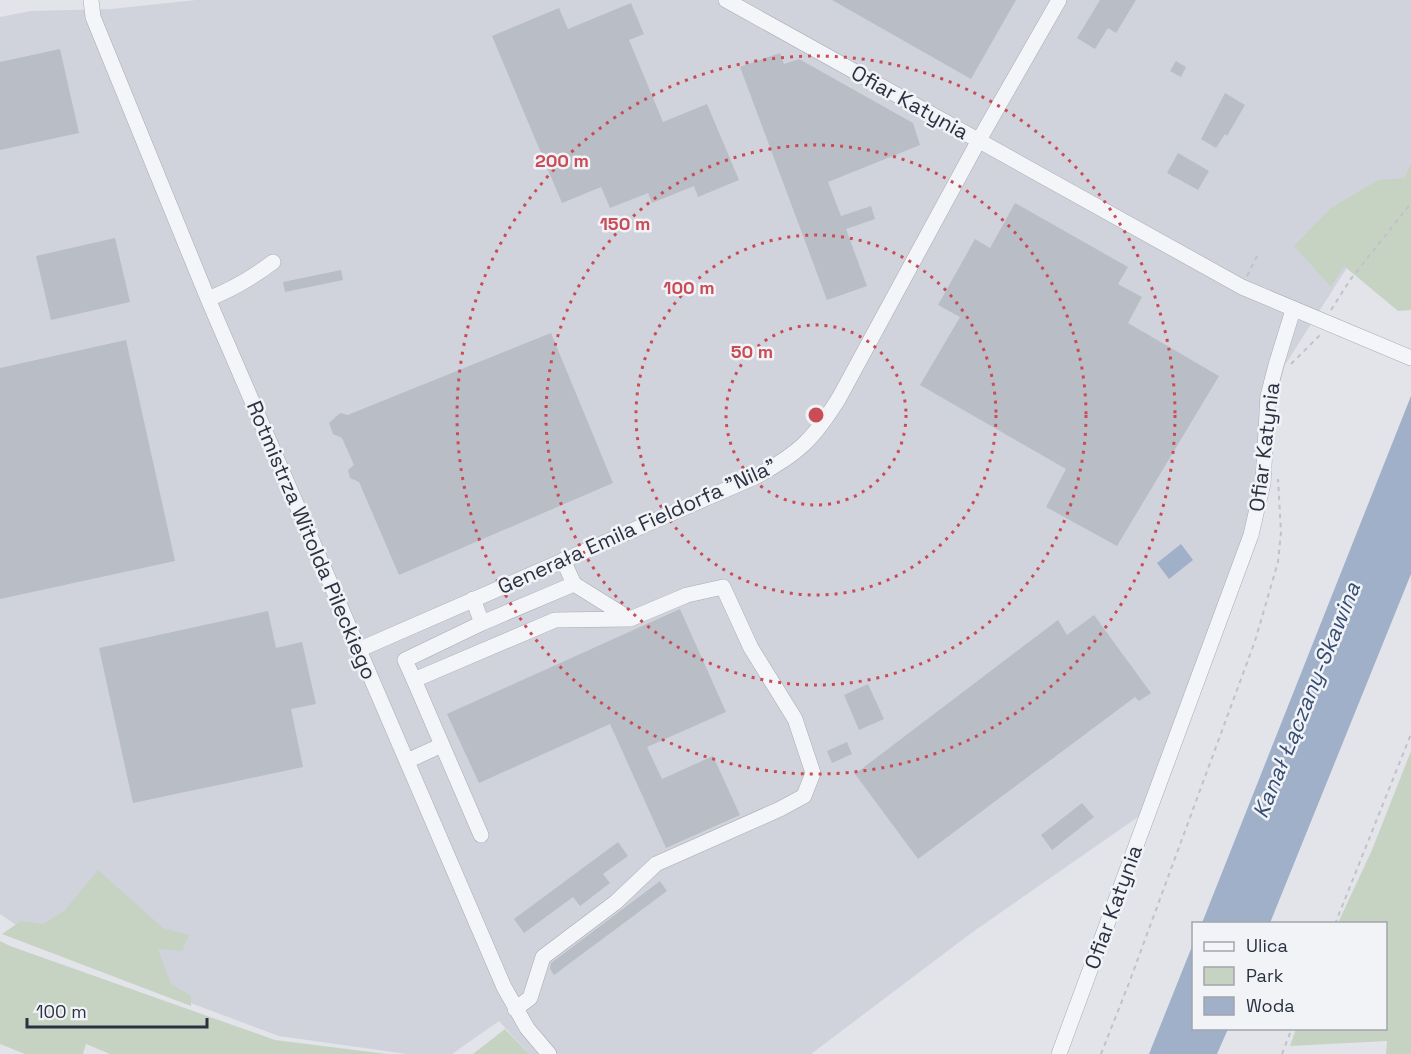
<svg xmlns="http://www.w3.org/2000/svg" width="1411" height="1054" font-family="'Space Grotesk',sans-serif">
<rect width="100%" height="100%" fill="#e2e4ea"/>
<!-- built -->
<path fill="#d0d3db" d="M196,0H1411V163L1404,178L1285,365L1277,393L1270,486L1257,538L1161,801L974,931L811,1054H529L499,1021L452,1054H407L279,1036L145,986L16,925L0,914V17L31,11L111,9Z"/>
<!-- green -->
<path fill="#c6d3c3" d="M1411,163V310L1398,311L1344,266L1331,287L1294,246L1331,208L1378,180L1404,178Z
M1411,751V1054H1386L1387,1041L1290,1046L1296,1029L1386,1028V924L1338,923L1372,850Z
M98,870L163,928L189,935L182,951L158,949L171,984L191,996V1006L2,934L21,921L43,924L64,911Z
M0,941L10,946L275,1040L387,1054H110L86,1044L83,1054H25L0,1044Z
M505,1029L529,1054H473Z"/>
<!-- water -->
<path fill="#9fb0c8" d="M1411,396V574L1270,923H1202Z
M1181,544L1193,560L1169,579L1157,563Z
M1193,944L1194,1028L1228,1029L1217,1054H1149Z"/>
<!-- building -->
<path fill="#b9bdc6" d="M832,0H1016L971,79Z
M1100,0H1136L1116,33L1108,28L1095,49L1077,38Z
M631,3L644,34L629,40L663,122L707,104L739,180L698,197L694,186L652,203L648,193L610,208L601,187L562,203L492,36L559,8L568,29Z
M60,49L79,133L0,150V62Z
M780,53L784,64L799,59L913,123L920,145L828,182L841,216L871,206L875,219L846,229L867,286L827,300L740,67Z
M1176,61L1186,67L1181,77L1170,71Z
M1225,93L1245,105L1227,136L1225,134L1216,148L1201,139Z
M1178,153L1209,171L1198,190L1167,173Z
M1015,203L1128,267L1118,284L1142,297L1128,323L1219,376L1117,546L1046,507L1066,469L920,385L960,317L938,305L975,239L990,248Z
M115,238L130,302L51,320L36,256Z
M341,270L343,280L285,292L283,282Z
M551,333L613,483L399,575L359,482L350,478L348,470L354,465L342,438L333,434L329,423L340,413L348,415L355,412Z
M126,340L175,561L0,599V368Z
M680,609L726,712L647,747L662,779L713,756L740,815L666,848L610,724L479,783L447,714Z
M268,611L276,648L302,642L316,704L291,709L303,767L133,803L99,648Z
M1094,615L1151,693L1139,701L1135,697L918,859L855,774L1058,620L1067,635Z
M868,684L884,719L859,730L844,695Z
M847,742L852,754L832,763L827,751Z
M1082,803L1094,817L1052,850L1041,835Z
M618,842L628,856L603,874L610,883L580,906L573,897L524,933L514,919Z
M660,881L667,891L554,975L550,969L551,963Z"/>
<g fill="none" stroke-linecap="round" stroke-linejoin="round">
<defs>
<path id="minor" d="M91,0L93,17L208,299L504,987L527,1028L549,1054
M726,0L1242,287L1411,358
M208,299C233,289 252,278 273,262
M473,599L482,623L574,584
M482,623L405,660L414,680L555,620L630,619
M358,650L755,477C798,454 813,440 839,398L979,140L1059,0
M414,680L481,835
M407,761L442,745
M515,1009L530,998L543,957L616,902L656,864L780,809L804,796L813,773L795,719L751,648L723,587L687,595L630,619L574,584L563,560
M1059,1054L1251,535L1263,483L1268,396L1276,365L1293,310"/>
</defs>
<!-- minor casing -->
<use href="#minor" stroke="#a7abb4" stroke-width="16"/>
<!-- path -->
<path stroke="#c0c2c8" stroke-width="2" stroke-dasharray="4.5 4.5" stroke-linecap="butt" d="M1247,276L1257,256
M1331,310L1350,280L1411,203
M1291,364L1320,335
M1335,924L1411,734
M1101,1054L1129,983L1255,641L1278,562L1281,532L1278,479
M1282,1054L1292,1028"/>
<!-- minor -->
<use href="#minor" stroke="#f4f5f8" stroke-width="15"/>
</g>
<!-- distance rings -->
<g fill="none" stroke="#c94d57" stroke-width="3" stroke-dasharray="3 6">
<circle cx="816" cy="415" r="90"/>
<circle cx="816" cy="415" r="180"/>
<circle cx="816" cy="415" r="270"/>
<circle cx="816" cy="415" r="359"/>
</g>
<g text-anchor="middle" dominant-baseline="central" stroke-width="5" stroke-linejoin="round" paint-order="stroke">
<!-- street labels -->
<g font-size="21" fill="#2b3141" stroke="#f1f3f7">
<text transform="translate(910 102) rotate(29)">Ofiar Katynia</text>
<text transform="translate(1264 447) rotate(-83)">Ofiar Katynia</text>
<text transform="translate(637 526) rotate(-24)">Generała Emila Fieldorfa "Nila"</text>
<text transform="translate(312 540) rotate(67)">Rotmistrza Witolda Pileckiego</text>
<text transform="translate(1113 907) rotate(-70)">Ofiar Katynia</text>
</g>
<!-- water labels -->
<g font-size="22" font-style="italic" fill="#364d73" stroke="#f1f3f7">
<text transform="translate(1306 700) rotate(-68)">Kanał Łączany-Skawina</text>
</g>
</g>
<circle cx="816" cy="415" r="9" fill="#c94d57" stroke="#f1f3f7" stroke-width="3"/>
<g font-size="18" text-anchor="middle" font-weight="bold" fill="#c94d57" stroke="#f1f3f7" stroke-width="5" stroke-linejoin="round" paint-order="stroke">
<text x="562" y="167">200 m</text>
<text x="625" y="230">150 m</text>
<text x="689" y="294">100 m</text>
<text x="752" y="358">50 m</text>
</g>
<!-- legend -->
<rect x="1192" y="922" width="195" height="108" fill="#f1f3f7" stroke="#a2a5ae" stroke-width="1.5"/>
<rect x="1204" y="942" width="30" height="9" fill="#f4f5f8" stroke="#a2a5ae" stroke-width="1.5"/>
<text x="1246" y="952" font-size="18" fill="#2b3141">Ulica</text>
<rect x="1204" y="967" width="30" height="18" fill="#c6d3c3" stroke="#a2a5ae" stroke-width="1.5"/>
<text x="1246" y="982" font-size="18" fill="#2b3141">Park</text>
<rect x="1204" y="997" width="30" height="18" fill="#9fb0c8" stroke="#a2a5ae" stroke-width="1.5"/>
<text x="1246" y="1012" font-size="18" fill="#2b3141">Woda</text>
<!-- scale -->
<path d="M27 1018v9h180v-9" fill="none" stroke="#2b3141" stroke-width="3"/>
<text x="36" y="1018" font-size="18" fill="#2b3141" stroke="#f1f3f7" stroke-width="4.5" paint-order="stroke">100 m</text>
</svg>
